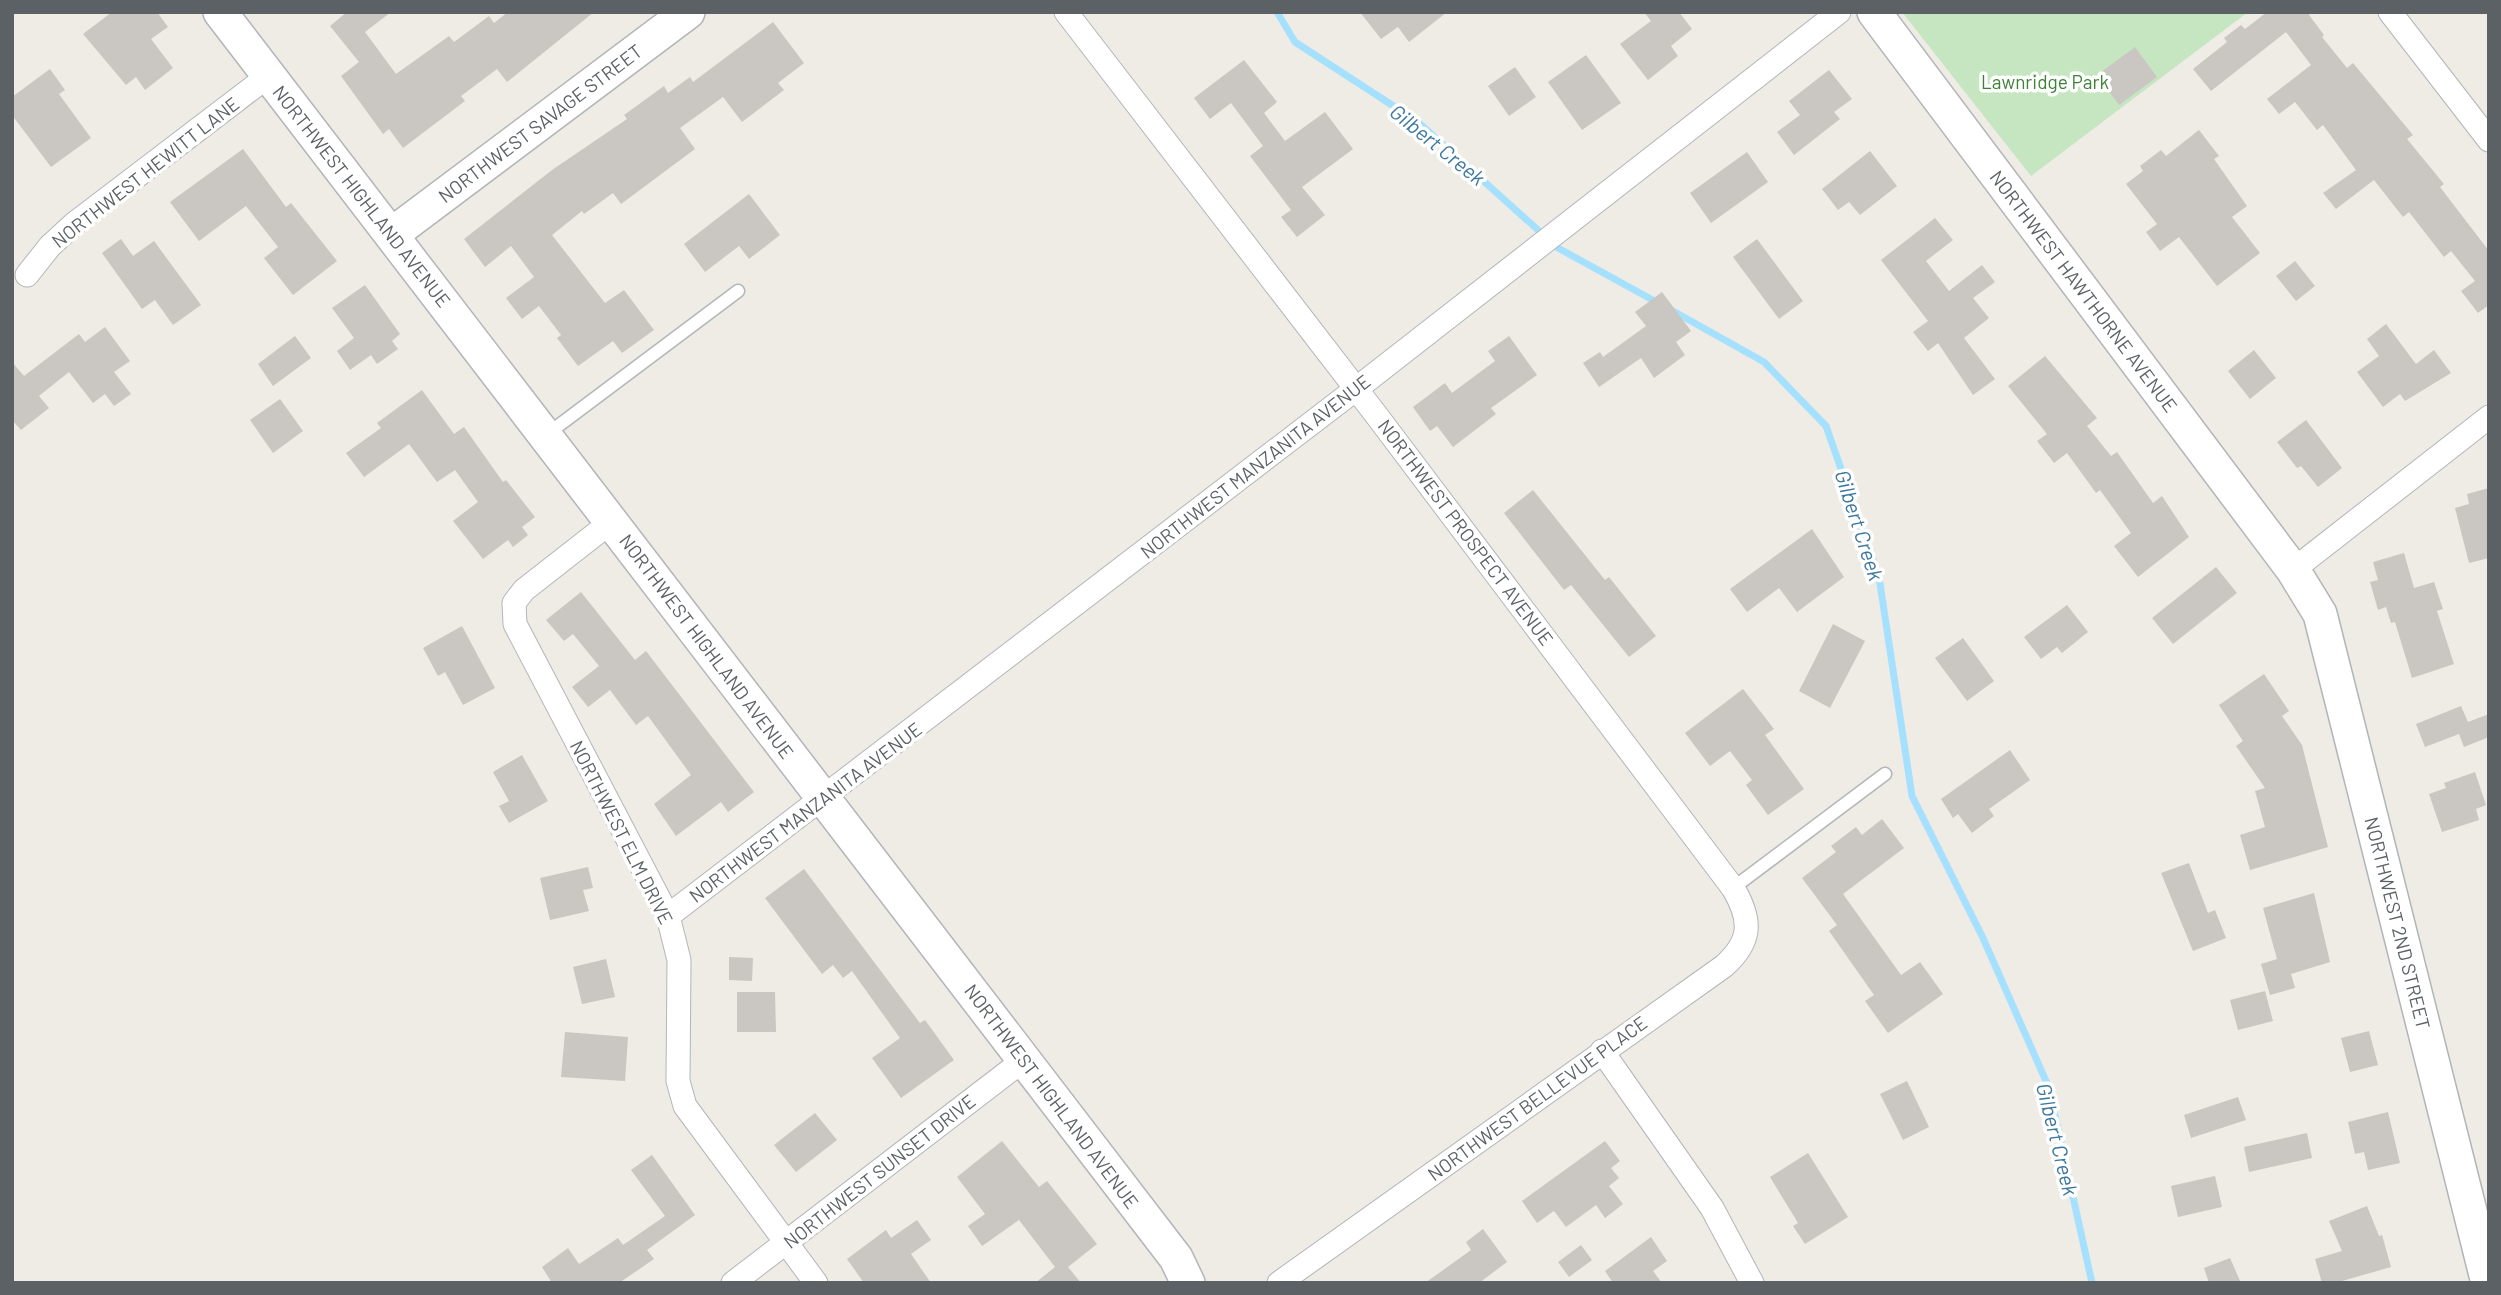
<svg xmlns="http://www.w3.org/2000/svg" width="2501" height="1295" font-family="Barlow,sans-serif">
<rect width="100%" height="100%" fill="#efebe5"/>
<!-- green -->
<path fill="#c5e6c1" d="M1902,12H2248L2031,176Z"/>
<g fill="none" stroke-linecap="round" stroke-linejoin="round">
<!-- stream -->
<path stroke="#a5e1fe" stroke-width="7" d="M1277,12L1295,42L1418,122L1558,248L1660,304
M1673,311L1764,362L1826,426L1879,577L1912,796L1983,938L2049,1088L2092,1283"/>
</g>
<!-- building -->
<path fill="#cac6c1" d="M112,12H157L168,27L151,39L173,68L145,90L136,77L126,85L83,34Z
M347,12H391L365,32L396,74L449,36L454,42L489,16L494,23L508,12H594L507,82L497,69L461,96L465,101L403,148L389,129L383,134L341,76L359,62L330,26Z
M1360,12H1447L1409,42L1398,27L1381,39Z
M1644,12H1679L1692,29L1671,46L1678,56L1648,80L1620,44L1651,21Z
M2267,12H2312L2309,15L2324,35L2322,37L2347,68L2353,63L2413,135L2407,139L2444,184L2440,187L2489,251V305L2478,313L2461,291L2475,281L2451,251L2444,257L2409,212L2403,217L2374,180L2336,209L2323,193L2356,170L2323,125L2317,130L2295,102L2279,114L2267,99L2311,65L2286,32L2211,91L2193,69L2227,42L2224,38L2241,25L2245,29Z
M773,22L804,63L778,83L784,90L742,122L723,97L680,128L695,149L621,204L613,193L584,214L582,211L552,235L605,303L624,290L654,330L622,353L613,341L578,366L557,338L561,335L539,306L522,319L506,298L534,277L511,246L485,267L464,239L552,170L627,119L624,115L664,86L668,93L690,77L693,82Z
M2135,47L2157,77L2119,105L2097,75Z
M1586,55L1621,103L1582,130L1548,82Z
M1244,60L1277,102L1264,113L1285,141L1325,112L1353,149L1302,187L1325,215L1297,237L1281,217L1291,210L1250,156L1263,146L1231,103L1210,119L1194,98Z
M1515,67L1536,97L1509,116L1488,86Z
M50,69L65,90L59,94L91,138L51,167L12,115V97Z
M1829,70L1852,99L1834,112L1840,119L1794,155L1777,132L1800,115L1789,101Z
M2199,130L2219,156L2214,159L2247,206L2232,217L2260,253L2217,286L2179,237L2160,251L2146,232L2157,224L2126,184L2143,171L2140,166L2161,150L2166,156Z
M243,149L286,207L291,203L337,261L293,295L264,258L278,247L246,206L199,241L170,202Z
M1870,151L1897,186L1860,215L1849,202L1838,210L1822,189Z
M1747,152L1768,182L1711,223L1690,193Z
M749,194L780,235L749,259L739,246L705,272L684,244Z
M1935,218L1953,240L1926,261L1949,291L1982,265L1995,282L1973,298L1989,318L1964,338L1995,379L1973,395L1938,343L1928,351L1913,332L1928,321L1881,260Z
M121,239L133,256L154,241L201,305L173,325L155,300L142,309L102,253Z
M1757,239L1803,301L1779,319L1733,257Z
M2295,261L2315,286L2296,301L2276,276Z
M365,285L400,334L392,341L398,349L377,364L371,355L350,370L337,351L354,338L332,308Z
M1662,292L1691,331L1676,342L1685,355L1654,378L1641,358L1599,387L1583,363L1600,352L1603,357L1646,326L1635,312Z
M2386,324L2416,364L2434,350L2451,373L2405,401L2400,394L2383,407L2357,372L2379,356L2367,339Z
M105,327L130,361L114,372L131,394L114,406L105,394L93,403L69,372L39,396L49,408L21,430L12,420V362L24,376L79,334L85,342Z
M295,336L311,358L273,386L258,364Z
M1509,336L1537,375L1491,408L1496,414L1453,447L1437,426L1430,431L1413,407L1445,383L1452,393L1495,361L1488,351Z
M2254,350L2276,378L2250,399L2228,371Z
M2045,356L2097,418L2087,426L2111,456L2117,452L2153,503L2162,496L2189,537L2138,577L2114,546L2131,533L2100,490L2096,493L2067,453L2054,463L2037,441L2047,434L2008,386Z
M422,390L454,434L464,427L503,482L506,480L535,517L522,527L528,535L513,547L508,540L483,559L453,521L478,502L455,470L437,482L409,444L364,477L346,453L381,428L377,423Z
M280,399L303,431L273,453L250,420Z
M2306,420L2342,468L2318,487L2301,466L2297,468L2277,442Z
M2489,488V558L2469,563L2455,508L2469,504L2467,494Z
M1533,490L1605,580L1609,577L1656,636L1629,657L1571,585L1564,590L1504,513Z
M1812,529L1844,577L1797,612L1779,588L1747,612L1730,589Z
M2404,553L2414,588L2434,582L2443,609L2437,611L2454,664L2412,678L2395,622L2391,623L2386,607L2378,610L2370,582L2378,580L2373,562Z
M2216,567L2237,593L2173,644L2152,618Z
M581,592L635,660L646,651L754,792L728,812L721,802L676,836L654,804L691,775L648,716L636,725L610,690L588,707L572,687L599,666L573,634L564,641L546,620Z
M2067,605L2088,632L2062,653L2057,647L2041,659L2024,637Z
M1833,624L1865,641L1830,708L1799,691Z
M462,626L495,688L463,705L445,672L438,676L423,648Z
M1963,638L1994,681L1967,701L1935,658Z
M2264,674L2289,711L2282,716L2302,745L2328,847L2250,870L2240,835L2265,827L2255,791L2265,788L2236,746L2243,741L2219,705Z
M1743,689L1774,729L1765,735L1804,789L1768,815L1746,785L1752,780L1730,751L1710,766L1685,733Z
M2461,706L2468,722L2489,714V737L2464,747L2459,734L2425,747L2416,724Z
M2010,750L2030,780L1989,809L1994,816L1972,833L1958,814L1953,818L1941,799Z
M522,755L548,801L509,823L499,806L509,801L493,772Z
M2475,772L2486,805L2476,809L2479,820L2442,832L2429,794L2446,788L2444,783Z
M1882,819L1904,848L1843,894L1901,975L1920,962L1943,994L1888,1033L1865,1001L1874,995L1829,931L1837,925L1802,878L1836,852L1831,846L1856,827L1862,835Z
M2189,863L2208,913L2215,910L2226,938L2193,951L2161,873Z
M588,867L593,888L583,890L589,911L550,920L540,878Z
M804,869L920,1023L925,1020L954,1060L901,1098L872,1058L900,1038L852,971L843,978L833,965L822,974L765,898Z
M2314,893L2330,962L2291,974L2295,988L2270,995L2261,964L2277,959L2263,908Z
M729,957L753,958L752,981L729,980Z
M606,959L615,997L582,1004L573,967Z
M2265,991L2273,1021L2238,1030L2230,1000Z
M737,992H775L776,1032H737Z
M2369,1031L2378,1065L2350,1072L2341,1038Z
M565,1032L628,1037L625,1081L561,1077Z
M1907,1081L1929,1127L1903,1140L1880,1094Z
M2238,1097L2246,1120L2191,1138L2184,1115Z
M2388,1112L2400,1163L2368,1170L2364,1152L2355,1154L2348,1122Z
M815,1113L837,1140L796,1172L774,1145Z
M2307,1133L2312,1158L2249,1172L2244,1147Z
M1002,1141L1039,1187L1047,1181L1097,1244L1068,1267L1081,1283H1035L1055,1267L1019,1220L982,1246L968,1226L985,1214L957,1177Z
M1605,1141L1620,1161L1611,1168L1619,1178L1609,1186L1623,1204L1605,1218L1596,1205L1566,1227L1554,1211L1537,1223L1522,1201Z
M1808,1153L1848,1217L1805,1244L1793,1226L1798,1223L1770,1177Z
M652,1155L695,1215L647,1250L654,1259L619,1283H552L542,1267L568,1248L579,1264L618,1238L623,1245L665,1216L631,1170Z
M2215,1176L2222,1207L2178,1217L2171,1186Z
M2367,1206L2379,1236L2382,1235L2391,1267L2335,1283H2322L2315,1259L2342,1251L2329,1221Z
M917,1220L931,1240L911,1254L931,1283H864L847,1259L886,1230L891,1238Z
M1483,1229L1507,1262L1479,1283H1425L1471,1250L1466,1242Z
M1651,1237L1667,1261L1653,1271L1662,1283H1613L1605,1271Z
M1581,1245L1592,1260L1569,1277L1558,1262Z
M2230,1258L2241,1283H2209L2204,1268Z"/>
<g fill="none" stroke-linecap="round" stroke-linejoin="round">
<defs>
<path id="lane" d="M546,435L738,291
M1733,888L1885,774"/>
<path id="street" d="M1066,12L1377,416L1733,888C1752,920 1752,941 1724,966L1279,1283
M2390,12L2489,140
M27,275L50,246L74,224L268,76
M611,522L524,590L514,603L515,624L668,916L679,960L678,1081L685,1106L816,1283
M2293,570L2489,417
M668,916L1356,389L1839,12
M1602,1051L1712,1208L1752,1283
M733,1283L1025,1059"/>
<path id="secondary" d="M220,12L1176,1258L1188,1283
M1874,12L2293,570L2320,614L2488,1283
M391,235L688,12"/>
</defs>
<!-- lane casing -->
<use href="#lane" stroke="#b2b6b9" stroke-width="15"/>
<!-- street casing -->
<use href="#street" stroke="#b2b6b9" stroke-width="25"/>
<!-- secondary casing -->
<use href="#secondary" stroke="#b1b5b9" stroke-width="36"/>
<!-- lane -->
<use href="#lane" stroke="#fff" stroke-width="12"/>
<!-- street -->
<use href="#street" stroke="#fff" stroke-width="23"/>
<!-- secondary -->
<use href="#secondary" stroke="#fff" stroke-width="33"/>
</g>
<g text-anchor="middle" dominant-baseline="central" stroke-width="7" stroke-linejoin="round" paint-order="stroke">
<!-- park labels -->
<g font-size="19" fill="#3b8335" stroke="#fff">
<text x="2045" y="81">Lawnridge Park</text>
</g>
<!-- street labels -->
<g font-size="19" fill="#5c6165" stroke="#fff">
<text transform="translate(540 123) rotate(-37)">NORTHWEST SAVAGE STREET</text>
<text transform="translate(145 172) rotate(-38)">NORTHWEST HEWITT LANE</text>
<text transform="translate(362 196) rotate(52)">NORTHWEST HIGHLAND AVENUE</text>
<text transform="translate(2084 291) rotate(53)">NORTHWEST HAWTHORNE AVENUE</text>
<text transform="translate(1255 466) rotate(-38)">NORTHWEST MANZANITA AVENUE</text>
<text transform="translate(1466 532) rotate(53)">NORTHWEST PROSPECT AVENUE</text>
<text transform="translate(707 646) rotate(53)">NORTHWEST HIGHLAND AVENUE</text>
<text transform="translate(805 812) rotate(-37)">NORTHWEST MANZANITA AVENUE</text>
<text transform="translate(622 832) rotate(63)">NORTHWEST ELM DRIVE</text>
<text transform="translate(2398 923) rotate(76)">NORTHWEST 2ND STREET</text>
<text transform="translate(1052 1096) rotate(53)">NORTHWEST HIGHLAND AVENUE</text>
<text transform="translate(1537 1098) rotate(-36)">NORTHWEST BELLEVUE PLACE</text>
<text transform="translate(879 1171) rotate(-38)">NORTHWEST SUNSET DRIVE</text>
</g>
<!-- water labels -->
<g font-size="21" font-style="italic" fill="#3c779f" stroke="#fff">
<text transform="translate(1438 144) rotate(39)">Gilbert Creek</text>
<text transform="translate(1860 525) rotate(72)">Gilbert Creek</text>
<text transform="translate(2058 1139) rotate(76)">Gilbert Creek</text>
</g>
</g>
<!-- border -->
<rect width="2501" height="1295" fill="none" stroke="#5c6165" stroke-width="28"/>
</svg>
